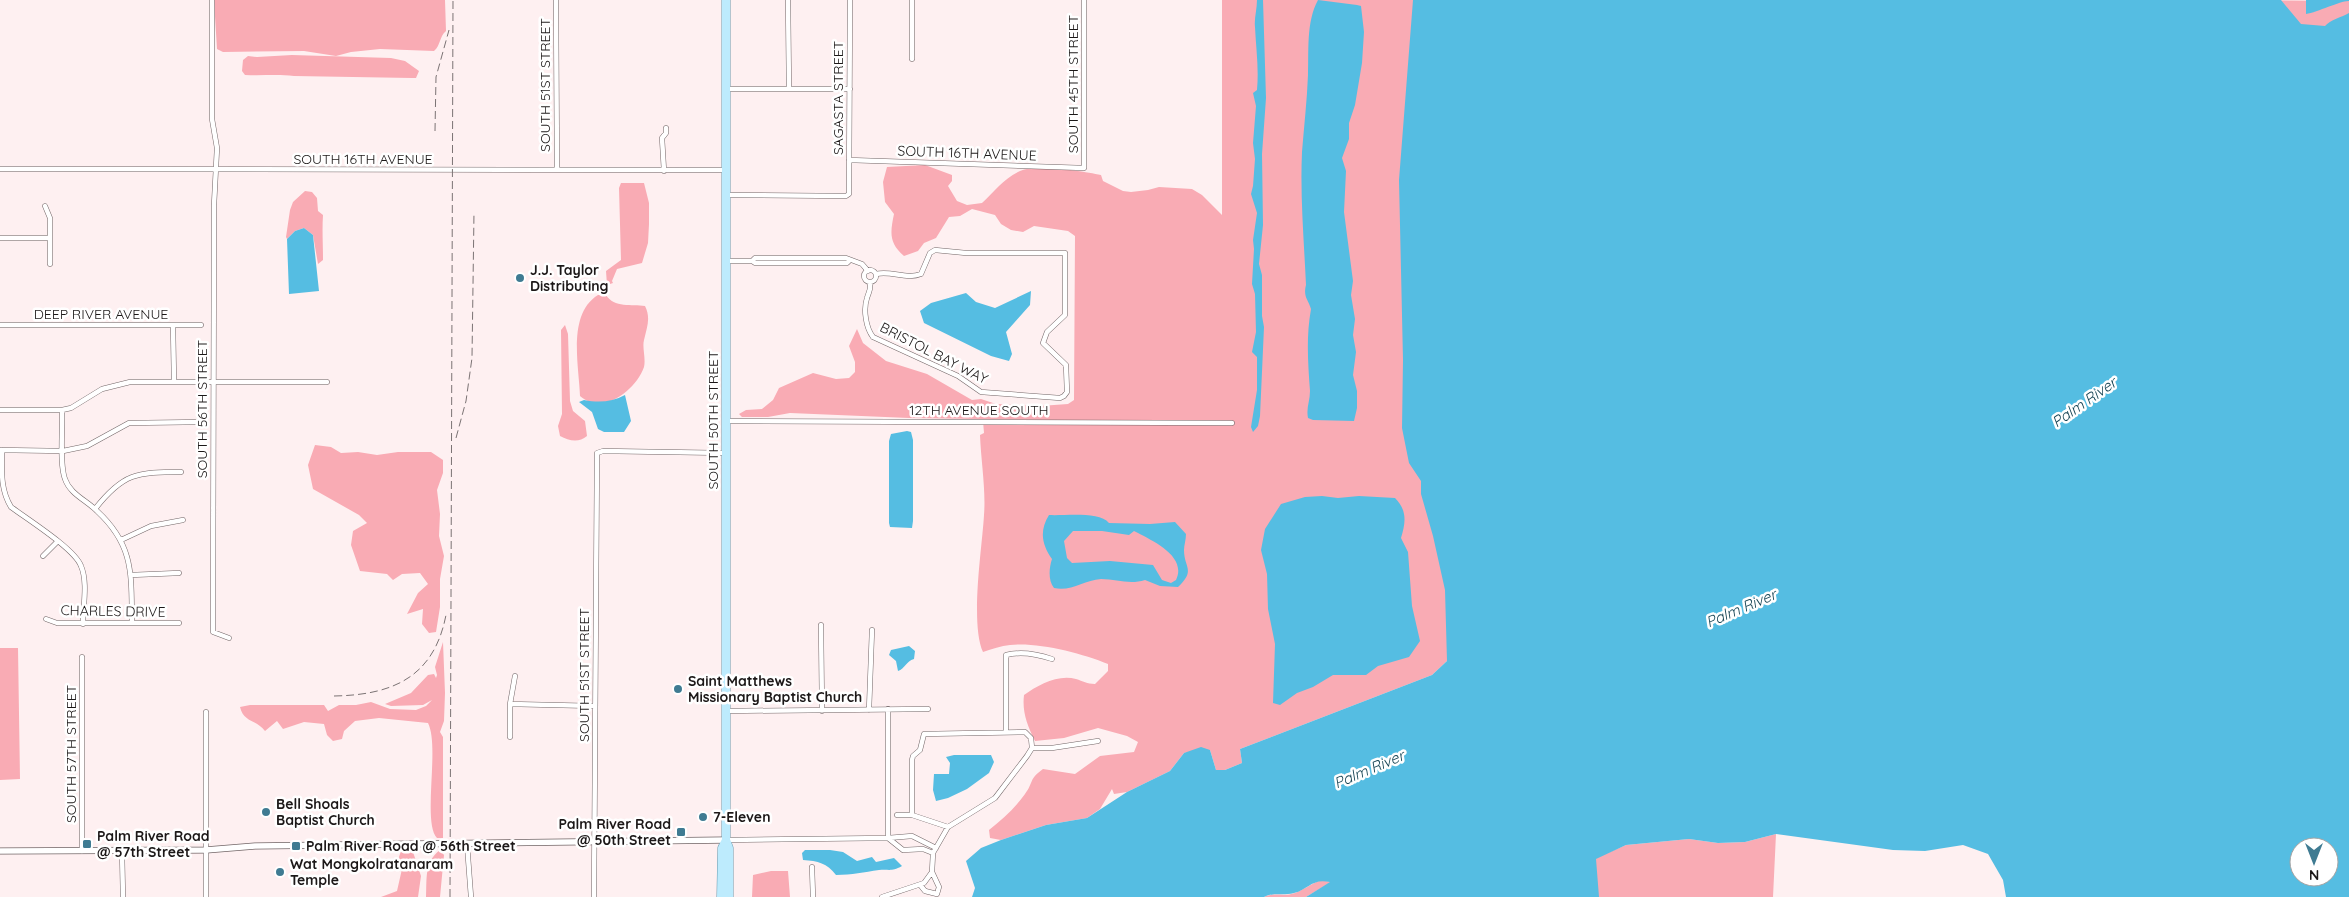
<svg xmlns="http://www.w3.org/2000/svg" width="2349" height="897" font-family="Quicksand,sans-serif">
<rect width="100%" height="100%" fill="#fef0f1"/>
<!-- green -->
<path fill="#f9abb4" d="M214,0H445L446,31C439,37 441,45 434,51L380,49L351,52L336,56L304,51L223,52L217,49Z
M1222,0H1454L1447,661L1432,675L1240,749L1242,763L1225,770H1216L1210,750L1184,753L1170,771L1127,792L1114,794L1112,789L1100,809L1087,818L1046,825L1001,840L990,838L989,830C1003,819 1015,808 1025,794C1034,782 1028,780 1043,769L1075,774L1100,756L1134,752L1138,742L1127,736L1098,728L1064,738L1035,741C1027,725 1022,712 1024,695C1038,685 1058,674 1076,679C1083,681 1087,684 1095,684L1108,671V664C1081,653 1038,642 1010,645C1001,646 992,649 983,652C970,623 982,549 984,515C986,490 981,461 980,435L984,433L983,421H1120L909,418L790,413L768,417H742L739,414L746,410L762,409L773,400L779,388L813,373L836,379L849,378L855,372V362L849,346L857,329L863,343L886,361L927,374L972,400L981,399L996,404L1040,406L1068,404L1074,400L1075,236L1068,231L1034,226L1023,232L1011,230L1001,224L995,215L972,209L960,216L949,217L936,238L924,243L918,251L904,256C889,243 890,233 894,214L885,202L883,182L887,167L925,165L952,175V181L948,186L957,201L967,205L982,203C994,192 1004,178 1020,171C1037,164 1082,171 1101,175L1103,181L1123,191L1131,192L1148,190L1159,187L1192,189L1202,195L1222,215Z
M2241,0L2349,1V27L2307,30Z
M292,55L391,58L405,61L419,71L416,78H412L294,76C277,74 262,76 245,75L242,71L243,60L248,56L257,57Z
M621,183H644L649,203V224L648,243L642,263L617,269L612,281L613,283L607,285L606,271L621,260L619,188Z
M305,191L312,192L317,198L318,211L323,215C322,230 323,244 323,260L318,264L313,235L304,228L295,231L287,239L286,237L290,210L293,202Z
M598,295H606C614,308 632,304 645,306C651,318 647,327 644,340C642,348 646,358 644,367C636,390 603,416 580,396C579,366 567,314 598,295Z
M565,325L568,334L570,401L573,411L585,421L587,436C579,443 569,441 560,436L558,426L562,414L561,330Z
M315,445L331,447L341,453L358,452L377,455L398,452H431L443,460V473L437,490L440,514L439,536L444,556L440,579V607L436,632L429,633L422,624L423,609L407,614L418,593L428,584L420,573L402,574L393,580L387,574L360,571L351,545L353,531L367,523L359,515L313,489L308,465Z
M443,642L445,693L444,721L440,732L443,737V838H437C422,822 440,747 428,723L379,718L355,721L344,731L342,739L333,741L327,735L324,724L304,722L283,729L277,721L265,731C256,719 244,723 240,707L250,705H324L328,711L339,705H356L371,702L390,709L416,710L426,706L432,700L423,705L391,706L385,704L411,693L428,675L434,674L436,678L437,675L435,667Z
M0,648H18L20,779L0,780Z
M1776,834L1773,897H1580L1596,858L1626,845L1689,839L1718,843L1745,842Z
M402,848L412,849L421,876L418,897H381L397,891L402,869L399,857Z
M440,850L444,855L440,897H426C427,879 424,862 440,850Z
M771,871H788L790,897H752L753,875Z
M1321,880L1331,882L1306,897H1264C1274,892 1284,897 1295,893C1303,890 1311,884 1321,880Z"/>
<!-- water -->
<path fill="#55bde2" fill-rule="evenodd" d="M1257,0H1263L1266,98L1262,154L1263,225L1259,264L1262,275V316L1264,327L1260,416L1258,426L1253,432L1251,427L1257,390V357L1252,352L1256,332L1255,294L1252,284L1254,249L1253,240L1257,213L1251,194L1253,186L1255,159L1253,143L1256,106L1253,93L1257,90C1259,68 1256,49 1255,27C1254,19 1257,9 1257,0Z
M1318,0L1357,5L1361,6L1364,32L1362,63L1355,105L1349,123V139L1342,158L1346,171L1344,212L1353,281L1351,295L1355,319L1353,335L1356,352L1353,375L1357,391V408L1354,421L1313,420L1308,418C1306,408 1310,401 1310,391C1308,363 1306,337 1311,309C1308,299 1303,297 1306,285C1304,241 1300,196 1302,152C1304,126 1307,101 1308,75C1309,51 1306,22 1318,0Z
M1413,0H2281L2301,24L2325,26C2330,20 2342,17 2349,13V897H2006L2003,880L1988,854L1963,845L1925,851L1893,850L1776,834L1745,842L1718,843L1689,839L1626,845L1596,859L1599,897H1306L1330,882C1312,878 1309,889 1294,893C1283,896 1274,892 1264,897H972L975,888L966,861L981,848L1001,840L1046,825L1087,818L1127,792L1170,771L1184,753L1201,747L1210,750L1216,770H1225L1242,763L1240,749L1432,675L1447,661L1445,590L1433,536L1421,494V481L1409,463L1402,428L1403,360L1399,180ZM2299,847H2329V877H2299Z
M2306,0H2349V1C2342,0 2318,12 2306,14Z
M304,228L313,235L319,291L289,294L287,239L295,231Z
M1031,291L1030,305L1006,332L1012,354L1009,361L991,356L924,323L920,311L931,303L966,293L976,302L995,308Z
M625,395L631,421L624,432H604L598,429L592,412L579,402L584,400C599,403 612,402 625,395Z
M907,431L911,432L913,440V521L912,528L890,527L889,523V441L891,434Z
M1322,496L1338,498L1359,496L1395,498C1407,510 1406,522 1401,538L1408,552L1412,606L1420,641L1409,657L1378,666L1366,675H1333L1313,687L1297,693L1280,705L1273,703L1275,644L1268,609L1267,574L1261,550L1265,529L1281,504L1305,497Z
M1049,515C1065,516 1099,511 1109,523L1150,524L1175,522L1186,534C1186,540 1184,545 1184,550C1184,568 1196,570 1178,587L1160,586L1145,580C1129,585 1117,579 1101,579C1084,580 1071,592 1054,588C1048,581 1049,568 1052,559C1042,545 1039,531 1049,515ZM1073,531H1102L1129,535L1134,531L1138,533C1155,542 1187,557 1176,580L1171,583L1162,580L1153,565L1110,561L1072,563L1067,558L1064,541Z
M909,646L915,651L914,659C906,661 905,669 898,671L896,661L889,655L891,650Z
M954,755H991L994,762L989,773L967,789L948,798L936,801L933,790L934,774H949L950,763L946,757Z
M805,850H830L843,852L857,861L872,857L876,862L894,858L902,866C891,872 890,869 879,870C864,872 852,875 836,875C827,863 818,861 803,860L802,853Z"/>
<g fill="none" stroke-linecap="round" stroke-linejoin="round">
<defs>
<path id="minor" d="M212,0V119L217,148L214,205L213,632L229,638
M556,0L557,170
M788,0L789,89
M912,0V59
M726,89H850
M849,160L1084,168V0
M0,169L726,170
M664,171L662,138L666,133V128
M726,195L846,196L849,194L850,0
M45,206L50,218V264
M0,238H50
M726,261H752L755,258H846L862,264L868,271
M752,261L755,263H847L850,260
M864 276a6 6 0 1 1 12 0a6 6 0 1 1-12 0Z
M870,282C871,290 869,291 867,298C863,310 866,328 873,337L958,376L981,392L1060,398L1064,396L1067,392L1066,365L1043,343L1047,332L1065,315V253H966L935,250L930,253L921,274C906,280 891,270 876,274
M0,325H201
M173,325L174,381
M0,410H62L71,408L102,389L130,382H327
M62,410C63,428 59,463 65,479C70,494 86,500 97,511C135,546 131,576 132,623
M726,421L1232,423
M0,450L63,451L87,446L129,423L202,422
M2,450C2,471 0,489 11,507C27,519 75,549 81,566C88,582 83,606 83,624
M95,509C123,473 137,472 181,472
M121,540L151,526L183,520
M43,556L57,542
M131,575L179,573
M46,619L57,623H179
M821,625L822,711
M82,657V851
M510,704L595,706
M888,709V838
M869,710L872,630
M726,711L928,709
M1006,732V655C1022,651 1037,654 1052,659
M510,737V704L515,676
M1032,748H1052L1098,741
M897,815H912L948,827
M888,838L903,850L923,849L933,853
M726,840L888,838L912,836L936,848
M467,844L471,897
M122,851L123,897
M812,867L813,897
M921,886L925,891L937,894L939,887L932,872
M206,897V712
M594,897L597,453L603,451L726,453
M882,897L924,883L932,872L933,853L948,827L995,798L1027,756L1032,748L1031,738L1025,732L924,734L920,750L913,756L912,760V815"/>
<path id="tertiary" d="M0,851L206,850L255,846L726,840"/>
<path id="primary" d="M726,840L729,848V897
M721,897L722,848L726,840V0"/>
</defs>
<!-- minor casing -->
<use href="#minor" stroke="#726667" stroke-width="5.5"/>
<!-- tertiary casing -->
<use href="#tertiary" stroke="#726667" stroke-width="7"/>
<!-- primary casing -->
<use href="#primary" stroke="#6898ac" stroke-width="9"/>
<!-- minor -->
<use href="#minor" stroke="#fff" stroke-width="4.5"/>
<!-- tertiary -->
<use href="#tertiary" stroke="#fff" stroke-width="5.5"/>
<!-- primary -->
<use href="#primary" stroke="#bdebfd" stroke-width="8"/>
<!-- rail -->
<path stroke="#7b7374" stroke-width="1" stroke-dasharray="8 4" stroke-linecap="butt" d="M435,131L436,77L449,30
M456,438L466,401L472,358L474,212
M334,696C393,695 434,677 446,615
M450,897L453,0"/>
</g>
<!-- markers -->
<g fill="#3f7b92" stroke="#fff" stroke-width="2">
<circle cx="520" cy="278" r="5"/>
<circle cx="678" cy="689" r="5"/>
<circle cx="266" cy="812" r="5"/>
<circle cx="703" cy="817" r="5"/>
<rect x="676" y="827" width="10" height="10" rx="2.5"/>
<rect x="82" y="839" width="10" height="10" rx="2.5"/>
<rect x="291" y="841" width="10" height="10" rx="2.5"/>
<circle cx="280" cy="872" r="5"/>
</g>
<g text-anchor="middle" dominant-baseline="central" stroke-width="5" stroke-linejoin="round" paint-order="stroke">
<!-- street labels -->
<g font-size="14" fill="#1c1818" stroke="#fff">
<text transform="translate(1073 84) rotate(-90)">SOUTH 45TH STREET</text>
<text transform="translate(545 85) rotate(-90)">SOUTH 51ST STREET</text>
<text transform="translate(838 98) rotate(-90)">SAGASTA STREET</text>
<text transform="translate(967 153) rotate(2)">SOUTH 16TH AVENUE</text>
<text x="363" y="159">SOUTH 16TH AVENUE</text>
<text x="101" y="314">DEEP RIVER AVENUE</text>
<text transform="translate(934 353) rotate(27)">BRISTOL BAY WAY</text>
<text transform="translate(202 409) rotate(-90)">SOUTH 56TH STREET</text>
<text x="979" y="410">12TH AVENUE SOUTH</text>
<text transform="translate(713 420) rotate(-90)">SOUTH 50TH STREET</text>
<text transform="translate(113 611) rotate(1)">CHARLES DRIVE</text>
<text transform="translate(584 675) rotate(-90)">SOUTH 51ST STREET</text>
<text transform="translate(71 754) rotate(-90)">SOUTH 57TH STREET</text>
</g>
<!-- poi labels -->
<g font-size="14" font-weight="bold" fill="#1c1818" stroke="#fff" text-anchor="start">
<text x="530" y="270">J.J. Taylor<tspan x="530" dy="16">Distributing</tspan></text>
<text x="688" y="681">Saint Matthews<tspan x="688" dy="16">Missionary Baptist Church</tspan></text>
<text x="276" y="804">Bell Shoals<tspan x="276" dy="16">Baptist Church</tspan></text>
<text x="713" y="817">7-Eleven</text>
<text x="671" y="824" text-anchor="end">Palm River Road<tspan x="671" dy="16">@ 50th Street</tspan></text>
<text x="97" y="836">Palm River Road<tspan x="97" dy="16">@ 57th Street</tspan></text>
<text x="306" y="846">Palm River Road @ 56th Street</text>
<text x="290" y="864">Wat Mongkolratanaram<tspan x="290" dy="16">Temple</tspan></text>
</g>
<!-- water labels -->
<g font-size="15" font-style="italic" fill="#164454" stroke="#fff">
<text transform="translate(2084 402) rotate(-35)">Palm River</text>
<text transform="translate(1741 608) rotate(-23)">Palm River</text>
<text transform="translate(1369 769) rotate(-23)">Palm River</text>
</g>
</g>
<!-- north arrow -->
<g transform="translate(2314 862) rotate(180)"><circle r="24" fill="#ffffff" stroke="#a4a3a3"/>
<path d="M0-4L9 19L0 12L-9 19Z" fill="#3f7b92"/>
<text y="-8" font-size="14" font-weight="bold" text-anchor="middle" fill="#1c1818">N</text>
</g>
</svg>
